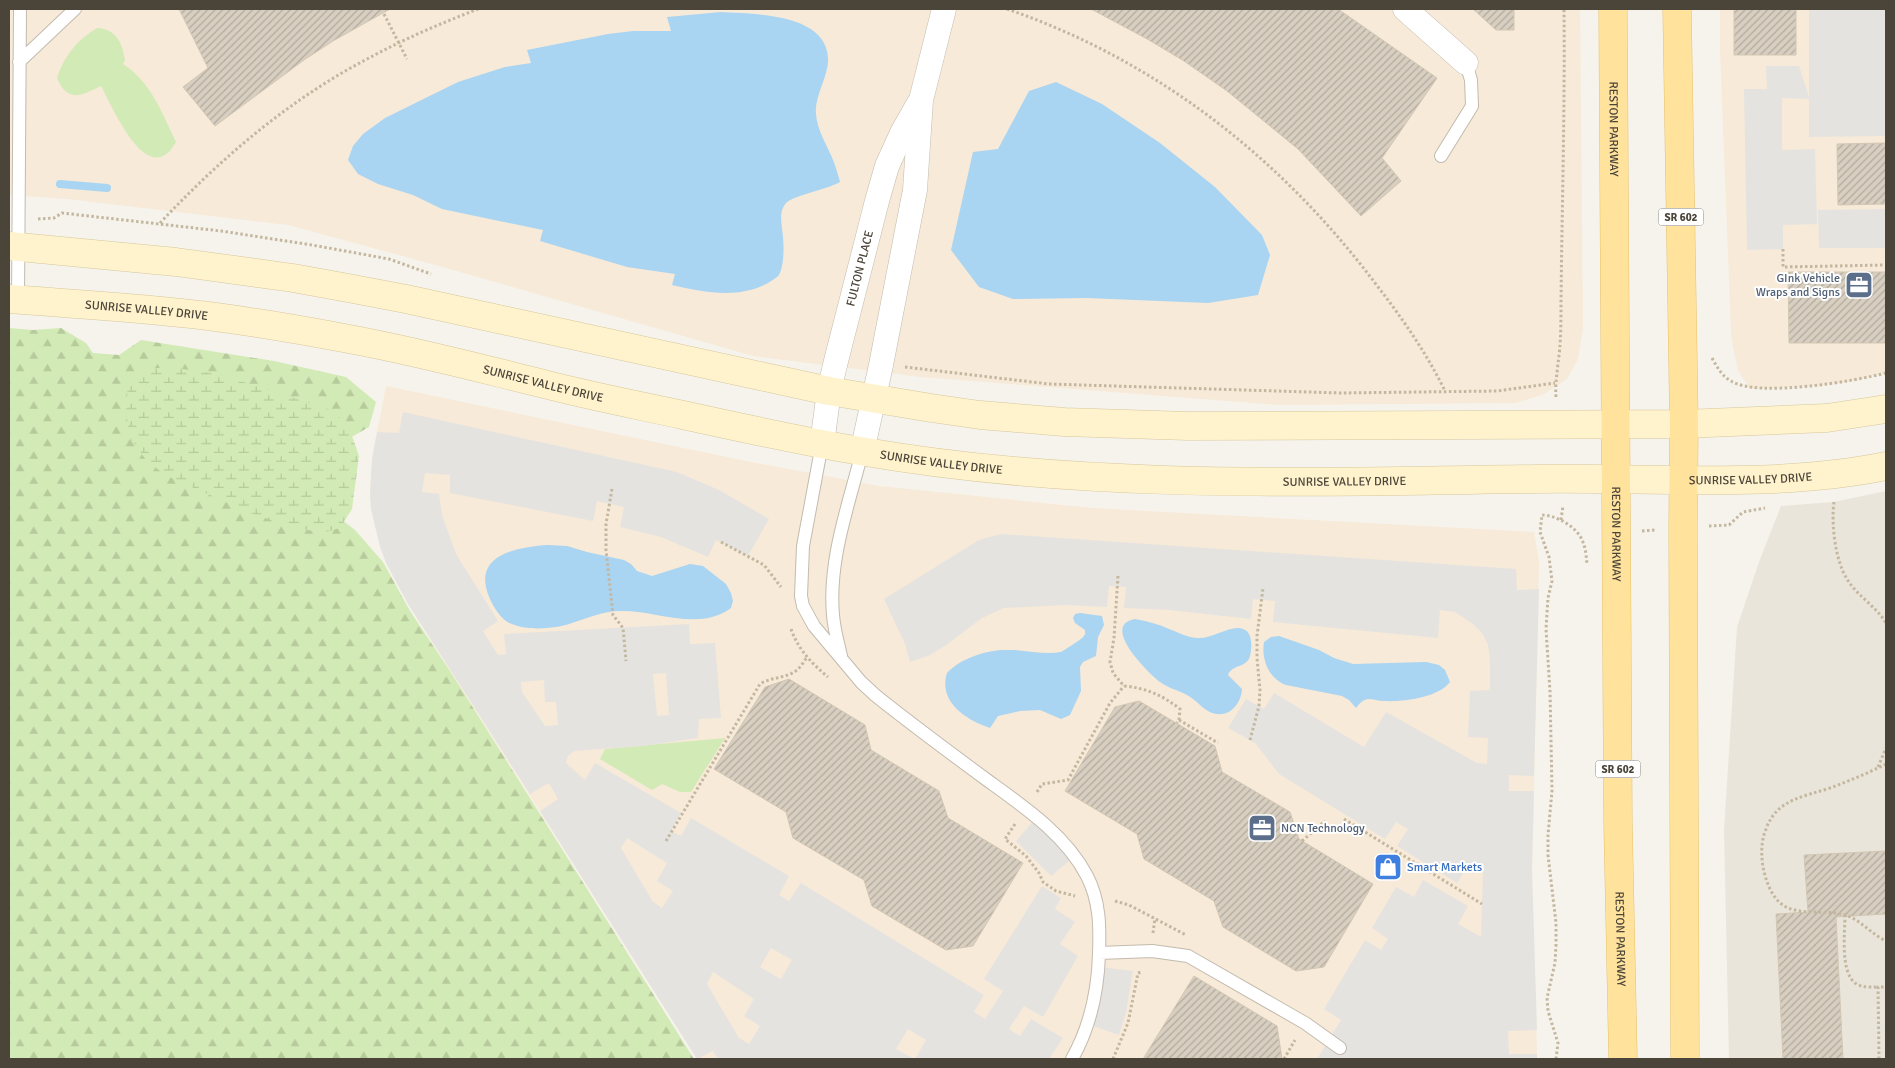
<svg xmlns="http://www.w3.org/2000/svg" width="1895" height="1068" font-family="Signika,sans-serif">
<defs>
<pattern id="forest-firs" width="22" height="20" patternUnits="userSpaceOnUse" patternTransform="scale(1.25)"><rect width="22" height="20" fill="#d2eab5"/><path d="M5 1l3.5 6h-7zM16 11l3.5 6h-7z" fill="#b6ca9c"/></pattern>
<pattern id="wetland-marsh" width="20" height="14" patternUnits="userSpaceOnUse" patternTransform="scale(1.25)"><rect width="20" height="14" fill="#d2eab5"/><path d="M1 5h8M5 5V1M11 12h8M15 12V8" fill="none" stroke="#b6ca9c"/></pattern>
<pattern id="building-hatch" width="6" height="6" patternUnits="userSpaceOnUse" patternTransform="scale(1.25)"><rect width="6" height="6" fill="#d8cfc1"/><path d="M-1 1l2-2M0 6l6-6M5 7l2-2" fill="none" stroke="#b1aa9e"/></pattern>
</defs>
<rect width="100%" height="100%" fill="#f6f3ec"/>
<!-- residential -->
<path fill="#eae5da" d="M1886,491V1059H1729L1724,830L1737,627L1759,562L1781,506L1834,502Z"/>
<!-- commercial -->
<path fill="#f7ead8" d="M9,9H1580L1583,329L1578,359L1567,379L1544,394L1516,403L1278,405L921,377L753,356L432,264L288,225L67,199L9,195Z
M1720,9H1886V373L1854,381L1816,386L1754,389L1749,388L1738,370L1733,347L1731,332L1720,49Z
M386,386L746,461L879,486L1092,508L1534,532L1539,561L1532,870L1537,1059H697L408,604L386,563L375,525L370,495L372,459Z"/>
<!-- green -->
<path fill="#d2eab5" d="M97,28C116,29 122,42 125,60L123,64C151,82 162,113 176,142C148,192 112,106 101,86C80,96 68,103 57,78C64,56 77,40 97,28Z
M725,738L691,792H680L662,784L652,790L600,759L605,749Z"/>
<!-- forest -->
<path fill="url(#forest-firs)" d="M9,328L33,330L61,328L86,343L93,353L119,355L141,340L274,361L346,377L376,402L369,427L348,439L321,504L355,530L383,562L410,611L450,671L694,1059H9Z"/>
<!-- wetland -->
<path fill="url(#wetland-marsh)" d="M169,367L218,374L326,408L346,422L350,430L359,456L352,509L340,528L322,533L291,527L250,513L165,475L146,460L130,437L126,413L128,383L147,369Z"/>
<!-- parking -->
<path fill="#e5e3e0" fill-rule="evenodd" d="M1809,9H1886V136L1809,137V99L1782,98V150L1815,149L1817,224L1783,225V249L1747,250L1744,89H1767L1766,66H1799L1809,97Z
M1886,209V248H1819L1818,210Z
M403,412L677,472L719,490L769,519L748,556L716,540L708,557L661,537L620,527L624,507L597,501L593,521L450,493V475L425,473L422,492L439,494L442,515L456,554L498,621L483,631L498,655L506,654L504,634L689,624L690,644L715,643L721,718L699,719L698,738L643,746L574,751L568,756L566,763L585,780L595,763L681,813L671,831L681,836L691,818L789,876L779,895L789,901L801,883L984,995L974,1012L985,1019L1003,991L984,979L1042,886L1061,898L1055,909L1075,922L1060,944L1078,956L1043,1017L1024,1006L1009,1029L1020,1036L1031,1019L1063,1038L1049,1059H915L926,1040L908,1029L896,1049L914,1059H718L713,1051L697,1059L540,811L558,799L549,783L530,794L408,604L386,563L380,547L371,509L370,495L372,459L377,432L399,433ZM666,673L669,715L657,716L653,674ZM544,680L545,702H556L558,725L545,726L522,692L521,682ZM627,838L667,863L657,881L673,891L662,908L653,902L621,848ZM771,948L792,960L781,979L760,967ZM713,972L754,999L744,1016L760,1026L749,1044L739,1038L707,984Z
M1001,534L1516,569L1517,590L1539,589L1534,776L1509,775V791H1534L1532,870L1537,1030L1508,1031L1509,1054H1537V1059H1317L1341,1020L1324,1009L1365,940L1381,950L1388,939L1372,928L1396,887L1414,897L1423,880L1468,906L1458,924L1481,937L1483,873L1469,864L1457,883L1397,846L1408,829L1396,822L1385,839L1279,774L1255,743L1228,728L1246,699L1264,709L1274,693L1364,747L1386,712L1477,763L1487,764L1488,738L1468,737L1470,691L1490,690V660L1488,645L1482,633L1473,624L1455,612L1440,610L1438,638L1273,622L1275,601L1253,599L1251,619L1169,610L1124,608L1126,587L1109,586L1107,607L1066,605L1004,608L982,618L945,646L930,655L910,662L905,644L884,599L979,540Z
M1036,818L1074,857L1051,876L1016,841Z
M1100,967L1133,971L1126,1013L1119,1035L1087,1024Z"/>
<!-- water -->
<path fill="#a9d4f2" d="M721,12C752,14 826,13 828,58C829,76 814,96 816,114C817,130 827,145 833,160C836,167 838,175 840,182C826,190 794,195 786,203C778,212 782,226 783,237C784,247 784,266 779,275C776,278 770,282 766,284C737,299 703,292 672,285L675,274L627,267L540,241L543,230L442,209L413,195L378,184L358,174L348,160L353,146L363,134L385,118L458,82L505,67L531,63L527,50L608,34L633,31H671L667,17Z
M1056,82L1102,104L1160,143L1215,187L1262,235L1270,255L1258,295L1208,303L1087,298L1013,299L979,287L951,250L973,152L998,149L1029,91Z
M548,545L567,546L587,552L624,560L631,564L637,571L652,576L690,564L703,566L726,584L731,593L733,601L731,608C699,632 656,610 620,611C603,611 588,618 572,623C555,629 528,631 512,624C502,621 494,608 490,599C470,555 517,547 548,545Z
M1080,613L1102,616L1104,625L1098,637L1096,656L1083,662L1080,667L1081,691L1070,715L1061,719L1040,710L1020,711L998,716L990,728C966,720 938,702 947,673C962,657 989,649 1011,650C1027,650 1045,655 1061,652C1063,651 1082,639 1083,637C1086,634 1085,634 1085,630L1075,623L1073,618L1075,614Z
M1135,619C1147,621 1158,624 1169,629C1178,632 1188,638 1198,638C1212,639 1232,624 1243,629C1253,632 1252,648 1250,656C1247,668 1232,664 1228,675L1242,689C1241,706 1226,721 1208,711C1201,707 1195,699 1187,695C1178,690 1168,688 1160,682C1147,672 1100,625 1135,619Z
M1279,636L1319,650L1334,658L1353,664L1426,662L1439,665L1445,670L1450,682C1438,698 1402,702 1384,701C1379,701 1373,699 1368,699C1362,700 1359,704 1356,708L1349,700L1342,696L1286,685C1269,679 1261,659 1264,642L1271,637Z"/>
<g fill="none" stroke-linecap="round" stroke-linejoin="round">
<!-- stream -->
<path stroke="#a9d4f2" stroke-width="8" d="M60,184L107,188"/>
</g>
<!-- building -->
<path fill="url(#building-hatch)" stroke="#d3c7b4" d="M179,9H390L333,41L304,60L215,126L183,87L208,68Z
M1091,9H1338L1437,78L1382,158L1401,181L1361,216L1298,149L1227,91L1184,61L1149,40Z
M1473,9H1514V30H1496Z
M1734,9H1796V55H1734Z
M1886,143V204L1838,205L1837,144Z
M1788,272H1886V343H1789Z
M789,679L865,725L871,750L939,791L948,818L1023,863L973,946L946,950L872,906L864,880L793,838L786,812L714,769L765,687Z
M1139,701L1215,746L1222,772L1290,812L1299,839L1373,884L1324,967L1296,971L1223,927L1214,901L1144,859L1137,834L1065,791L1115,707Z
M1886,851V914L1836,917L1843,1059H1783L1776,914L1808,912L1804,855Z
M1194,976L1277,1026L1282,1059H1143Z"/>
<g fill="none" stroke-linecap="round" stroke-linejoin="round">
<defs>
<path id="lane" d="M19,62L75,9
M1441,156L1472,106L1471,80L1466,63
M18,299L20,9
M822,444L803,546L801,596L803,606L814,626L861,682L875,695C911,724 949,752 987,780C1023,806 1066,835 1087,876C1100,901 1100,927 1099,954C1098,990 1090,1027 1072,1059
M841,656C838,643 834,629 833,615C828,560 849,504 862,452
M1099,953L1152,951L1188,956L1305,1023L1340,1048"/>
<g id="street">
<path d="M1405,9L1466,63"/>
<path id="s1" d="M822,444L829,391L836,361L877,201L887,166L902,133L919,103"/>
<path d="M862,452L881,365L915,190L921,100L944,9"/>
</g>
<g id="secondary">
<path d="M9,246L176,262L293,278L348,288L406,299L829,391L931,408L980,415L1064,422L1188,426L1684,424L1827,418L1886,409"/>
<path id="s2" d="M9,299C75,304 142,308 208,316C255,322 302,330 349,339C415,351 479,368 544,384C590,396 637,405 683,415C742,428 801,441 860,451C1083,490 1310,482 1535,479C1650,477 1773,489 1886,466"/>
</g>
<g id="primary">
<path id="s3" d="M1613,9L1618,823L1623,1059"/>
<path d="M1677,9L1684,424L1683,527L1685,1059"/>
</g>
</defs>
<!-- lane casing -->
<use href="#lane" stroke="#c2bbae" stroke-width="14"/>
<!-- street casing -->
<use href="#street" stroke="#c2bbae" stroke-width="25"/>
<!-- secondary casing -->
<use href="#secondary" stroke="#d6c79b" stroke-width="29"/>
<!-- primary casing -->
<use href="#primary" stroke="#e6c16a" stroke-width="29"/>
<!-- path -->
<path stroke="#c4b79f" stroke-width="3" stroke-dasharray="2.5 2.5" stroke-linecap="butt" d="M1007,9C1156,60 1281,158 1375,283C1402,318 1426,352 1445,391
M384,14L407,59
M38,219L54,218L62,213L221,231L312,245L389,259L431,274
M160,223C221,158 291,98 371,57C406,38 442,23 478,9
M1783,249V267L1886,265
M1712,358C1717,367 1722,376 1731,381C1758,398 1855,381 1886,373
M905,367L1049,384L1341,393L1497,391L1555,383
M1556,397C1555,385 1557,375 1558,363C1561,344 1561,323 1561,302C1562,205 1565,107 1564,9
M612,489L606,524V550L613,615L623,628L626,661
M1834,502C1831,523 1835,560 1847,579C1857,596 1876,606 1886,623
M1561,520L1563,506
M1709,526L1729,525L1743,512L1765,508
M1642,531L1655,530
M721,542L764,565L781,587
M1118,576L1114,638L1110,662L1113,673L1124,686C1146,688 1162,695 1180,709L1179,720L1177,723
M791,629C798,649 812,664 828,677
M1179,720L1218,743
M1250,740L1259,706L1260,690L1257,658V636L1263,588
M1886,764C1868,773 1849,781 1830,788C1803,797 1777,799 1766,829C1761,841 1761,854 1763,867C1766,881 1771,897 1784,906C1802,916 1826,909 1845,915C1861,920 1871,934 1886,941
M1878,767L1886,748
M1037,792L1042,784L1068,780L1110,703L1124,686
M1344,819L1482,904
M1015,824L1005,839L1026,856L1039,873L1043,882L1056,891L1075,896
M666,841L760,684C771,677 788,678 797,670C801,667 804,661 807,657
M1302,841L1325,821
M1115,901L1129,905L1186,935
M1845,915C1845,933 1840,971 1855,983C1862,988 1871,987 1878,987
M1153,933L1155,918
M1113,1059L1128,1023L1138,973L1141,972
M1284,1059L1295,1040
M1556,1059L1558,1043L1548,1011L1547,998L1555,963L1556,945V923L1548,855V835L1552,791L1550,691L1546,629L1548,598L1552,581L1549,557L1540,532L1542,515C1556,515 1577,527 1582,540C1586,548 1586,556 1587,564
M1879,1059L1878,987H1886"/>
<!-- lane -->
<use href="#lane" stroke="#fff" stroke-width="12"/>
<!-- street -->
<use href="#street" stroke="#fff" stroke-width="24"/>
<!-- secondary -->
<use href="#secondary" stroke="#fff3cd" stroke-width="28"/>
<!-- primary -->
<use href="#primary" stroke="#ffe39c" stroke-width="28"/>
</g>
<!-- icons -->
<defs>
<symbol id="office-square" viewBox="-11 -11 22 22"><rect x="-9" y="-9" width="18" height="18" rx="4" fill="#5c6f8a" stroke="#fff"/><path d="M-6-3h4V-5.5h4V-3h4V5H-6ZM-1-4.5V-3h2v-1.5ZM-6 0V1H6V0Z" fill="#fff"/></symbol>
<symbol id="shop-square" viewBox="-11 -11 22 22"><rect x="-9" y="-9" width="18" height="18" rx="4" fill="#3f7fe0" stroke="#fff"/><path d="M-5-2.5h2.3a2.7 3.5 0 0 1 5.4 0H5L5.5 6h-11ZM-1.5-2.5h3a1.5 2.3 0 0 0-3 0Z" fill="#fff"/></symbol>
</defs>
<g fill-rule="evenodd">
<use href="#office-square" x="1843" y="269" width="32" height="32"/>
<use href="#office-square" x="1246" y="812" width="32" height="32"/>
<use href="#shop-square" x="1372" y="851" width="32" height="32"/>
</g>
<g text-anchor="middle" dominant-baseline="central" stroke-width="4" stroke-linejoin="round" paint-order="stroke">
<!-- shield labels -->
<g fill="#fff" stroke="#817c74" stroke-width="1">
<rect x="1658.5" y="208.5" width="45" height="17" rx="4"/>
<rect x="1595.5" y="760.5" width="45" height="17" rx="4"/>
</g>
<g font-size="11" font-weight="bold" fill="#4b4439">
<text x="1681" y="217">SR 602</text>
<text x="1618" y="769">SR 602</text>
</g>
<!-- street labels -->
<g font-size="12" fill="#4b4439" stroke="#fff">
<text stroke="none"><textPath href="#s3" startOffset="120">RESTON PARKWAY</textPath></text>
<text stroke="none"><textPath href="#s1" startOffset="180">FULTON PLACE</textPath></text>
<text stroke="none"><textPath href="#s2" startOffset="138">SUNRISE VALLEY DRIVE</textPath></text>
<text stroke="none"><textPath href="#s2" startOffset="542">SUNRISE VALLEY DRIVE</textPath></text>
<text stroke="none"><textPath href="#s2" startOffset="948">SUNRISE VALLEY DRIVE</textPath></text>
<text stroke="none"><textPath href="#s2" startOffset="1758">SUNRISE VALLEY DRIVE</textPath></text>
<text stroke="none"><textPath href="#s2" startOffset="1352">SUNRISE VALLEY DRIVE</textPath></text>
<text stroke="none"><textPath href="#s3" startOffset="525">RESTON PARKWAY</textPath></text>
<text stroke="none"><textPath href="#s3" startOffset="930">RESTON PARKWAY</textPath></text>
</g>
<!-- service labels -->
<g font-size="12" fill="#4e5e75" stroke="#fff" text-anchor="end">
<text x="1840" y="278">GInk Vehicle<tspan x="1840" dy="14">Wraps and Signs</tspan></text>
<text x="1281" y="828" text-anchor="start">NCN Technology</text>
</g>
<!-- shop labels -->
<g font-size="12" fill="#366cbe" stroke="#fff" text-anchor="start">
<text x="1407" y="867">Smart Markets</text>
</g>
</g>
<!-- border -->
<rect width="1895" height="1068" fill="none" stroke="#4b4439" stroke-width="20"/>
</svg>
